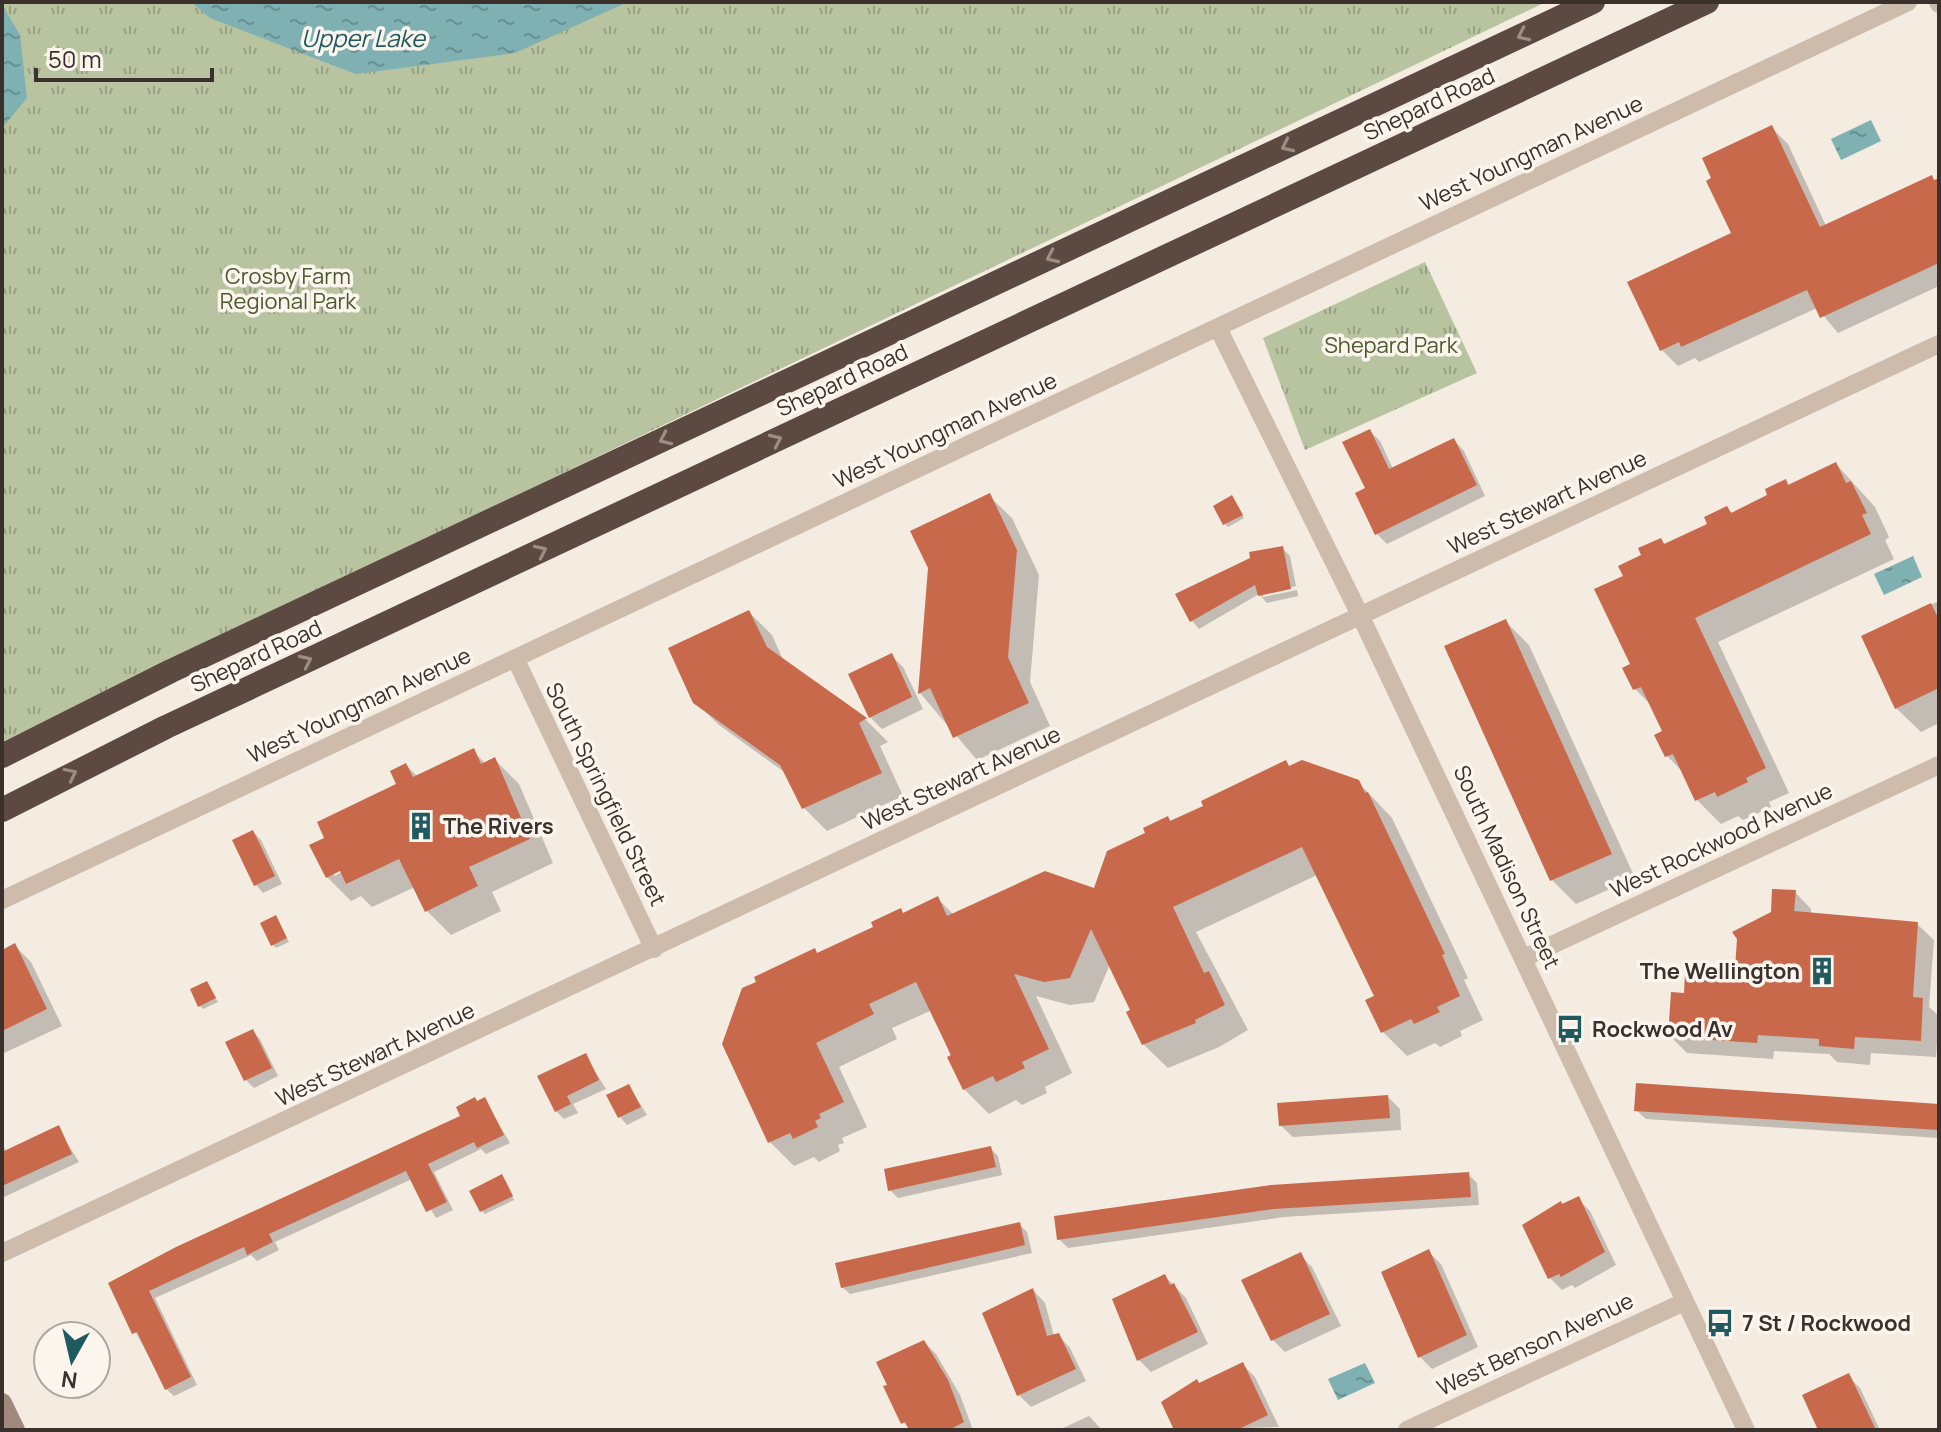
<svg xmlns="http://www.w3.org/2000/svg" width="1941" height="1432" font-family="Manrope,sans-serif">
<defs>
<pattern id="park-tufts" width="24" height="20" patternUnits="userSpaceOnUse" patternTransform="scale(2)"><rect width="24" height="20" fill="#b8c4a0"/><path d="M3 7l-1-3M5 7V3M7 7l1-3M15 17l-1-3M17 17v-4M19 17l1-3" fill="none" stroke="#97a083"/></pattern>
<pattern id="water-ripples" width="26" height="14" patternUnits="userSpaceOnUse" patternTransform="scale(2)"><rect width="26" height="14" fill="#7fb0b2"/><path d="M2 4q2-2 4 0t4 0M15 11q2-2 4 0t4 0" fill="none" stroke="#699091"/></pattern>
</defs>
<rect width="100%" height="100%" fill="#f4ebe1"/>
<!-- park -->
<path fill="url(#park-tufts)" d="M2,2H1546L2,742Z
M1425,262L1477,373L1305,450L1263,338Z"/>
<!-- water -->
<path fill="url(#water-ripples)" d="M191,2H628L515,53L356,74L210,18Z
M2,5L20,35L27,98L2,128Z
M1871,120L1881,141L1841,160L1831,139Z
M1913,556L1922,577L1884,595L1874,574Z
M1365,1363L1375,1383L1338,1400L1328,1379Z"/>
<!-- shadow -->
<path fill="#0003" fill-rule="evenodd" d="M1772,128L1788,144L1826,226L1939,180V286L1838,333L1817,308L1699,362L1695,358L1678,366L1662,350L1734,234Z
M1370,431L1380,441L1393,469L1454,440L1464,451L1485,496L1387,544L1377,534L1358,494L1368,489Z
M1836,464L1875,507L1889,537L1885,540L1894,559L1718,642L1789,793L1769,802L1771,807L1743,820L1738,816L1721,824L1697,800L1685,774L1667,756L1664,732L1652,706L1635,689L1625,577L1661,540L1666,545L1710,524L1727,508L1733,514L1770,496L1785,481L1790,486Z
M989,496L1012,518L1039,575L1030,682L1050,726L977,760L920,693L930,568Z
M1235,501L1244,518L1228,527L1225,524Z
M1282,548L1290,556L1296,586L1263,593V597L1297,590L1298,596L1267,603L1259,594L1199,629L1192,621Z
M1939,601V723L1921,732L1896,708L1863,637Z
M749,612L772,635L784,662L866,720L888,742L880,746L903,796L827,831L804,808L787,774L719,725L695,702Z
M1505,621L1529,645L1635,878L1576,904L1552,880L1447,647Z
M891,655L903,667L923,709L882,729L870,717Z
M473,751L486,764L495,760L519,784L553,863L492,892L501,911L451,935L427,911L415,887L372,907L361,896L351,901L327,877L326,839L399,785L406,765L418,777ZM350,868L334,876V872Z
M1290,767L1358,782L1392,818L1468,978L1464,980L1483,1020L1460,1031L1462,1036L1440,1047L1435,1043L1407,1056L1383,1032L1376,997L1317,875L1196,932L1248,1030L1219,1047L1168,1068L1143,1044L1132,1011L1110,964L1094,1002L1070,1005L1036,996L1072,1073L1045,1087L1047,1093L1022,1105L1016,1100L989,1114L964,1089L932,1010L892,1028L897,1039L839,1067L867,1127L842,1138L844,1143L838,1145L840,1151L819,1162L814,1157L794,1166L770,1142L815,951L819,955L938,899L954,915L1095,890L1148,834L1168,818L1172,823Z
M253,832L261,840L282,884L263,893L256,885Z
M1795,892L1811,909V914L1917,924L1934,940L1929,1007L1939,1016L1936,1057L1871,1053L1870,1065L1837,1062L1829,1054L1774,1051L1773,1059L1687,1053L1670,1036L1686,995L1736,970L1773,913Z
M278,921L289,942L276,948L272,944Z
M15,946L31,962L62,1026L2,1054V952Z
M207,983L218,1002L203,1009L200,1006Z
M252,1031L260,1039L278,1076L254,1088L246,1080Z
M585,1055L606,1089L573,1104L578,1113L564,1119L556,1111Z
M629,1086L647,1115L627,1125L620,1117Z
M1388,1097L1400,1109L1401,1130L1293,1137L1280,1125Z
M485,1100L510,1143L486,1154L481,1149L434,1172L453,1210L436,1218L412,1179L275,1242L279,1250L257,1261L251,1255L155,1298L197,1385L174,1396L166,1389L110,1284L463,1116Z
M1939,1106V1138L1646,1119L1636,1110Z
M58,1128L79,1162L2,1198V1142L6,1152Z
M990,1148L998,1156L1002,1175L898,1198L890,1190Z
M1468,1174L1477,1183L1479,1205L1284,1217L1068,1248L1059,1239Z
M505,1180L514,1200L485,1214L482,1211Z
M1578,1199L1590,1211L1616,1265L1575,1288L1572,1285L1562,1290L1550,1278L1563,1206Z
M1019,1224L1027,1232L1032,1253L850,1294L842,1287Z
M1429,1252L1441,1264L1478,1347L1432,1369L1420,1357Z
M1300,1255L1312,1267L1341,1326L1285,1352L1273,1340L1244,1281Z
M1165,1276L1186,1298L1208,1344L1151,1372L1139,1360Z
M1033,1290L1045,1303L1054,1336L1058,1335L1070,1348L1086,1381L1031,1407L1019,1395L984,1314Z
M924,1342L936,1354L960,1395L973,1430H911L903,1422Z
M1243,1365L1255,1377L1279,1427L1176,1430L1200,1385Z
M1848,1376L1860,1388L1880,1430H1821Z
M1089,1416L1102,1430H1059Z"/>
<!-- building -->
<path fill="#c8694b" d="M1772,125L1820,227L1932,175L1934,180L1939,178V263L1820,318L1807,290L1681,347L1679,342L1660,351L1627,282L1731,233L1706,181L1711,178L1702,158Z
M1370,429L1389,469L1454,438L1477,485L1375,535L1355,493L1365,488L1342,442Z
M1836,462L1846,483L1851,481L1867,513L1862,515L1871,534L1695,618L1766,768L1746,778L1748,782L1717,797L1715,792L1695,801L1673,754L1665,757L1654,735L1662,731L1641,687L1633,690L1622,668L1630,664L1594,589L1623,576L1618,566L1641,555L1638,548L1661,538L1664,544L1707,524L1704,517L1727,506L1731,513L1767,495L1765,489L1786,479L1788,485Z
M990,493L1017,550L1008,657L1029,703L953,738L930,688L918,694L928,568L910,531Z
M1232,495L1243,515L1223,525L1213,506Z
M1283,546L1291,589L1258,596L1255,585L1190,622L1175,594L1250,558L1249,552Z
M1931,603L1939,620V688L1895,709L1861,636Z
M749,610L767,647L867,718L859,723L882,773L802,809L780,765L693,703L668,648Z
M1506,619L1612,854L1550,881L1444,646Z
M892,653L912,697L869,718L848,674Z
M474,748L481,764L495,757L530,839L469,867L478,886L425,912L399,859L346,884L340,871L326,878L309,845L324,838L317,822L396,784L390,771L406,763L413,777Z
M1286,760L1289,766L1302,760L1359,780L1365,793L1368,792L1445,954L1442,955L1460,996L1437,1007L1440,1012L1414,1024L1411,1019L1381,1033L1365,1000L1374,996L1302,847L1173,907L1204,973L1209,971L1225,1005L1195,1020L1196,1023L1142,1045L1126,1012L1130,1010L1091,929L1070,978L1044,982L1014,974L1049,1049L1022,1062L1025,1068L996,1082L993,1076L963,1090L947,1057L951,1055L916,982L869,1004L874,1014L816,1043L844,1102L819,1114L821,1118L815,1121L818,1127L793,1139L790,1133L768,1143L722,1044L742,988L756,982L754,977L815,948L817,953L873,927L871,922L901,908L903,913L938,896L947,916L1045,871L1094,888L1107,851L1145,833L1143,828L1168,816L1170,821L1203,806L1201,801Z
M253,830L275,876L254,886L232,840Z
M1772,889L1796,890L1794,911L1918,922L1913,997L1923,998L1921,1041L1855,1037L1854,1049L1819,1046V1039L1758,1035L1757,1043L1668,1037L1671,992L1684,993L1685,974L1719,976L1735,968L1737,939L1732,932L1771,912Z
M276,915L287,938L271,946L260,923Z
M15,943L47,1009L2,1031V950Z
M207,981L216,998L198,1007L190,989Z
M253,1029L272,1068L244,1081L225,1042Z
M586,1053L599,1080L567,1096L571,1104L555,1112L537,1076Z
M1636,1083L1939,1104V1130L1634,1111Z
M629,1084L641,1107L618,1118L606,1095Z
M1388,1095L1390,1118L1279,1126L1277,1103Z
M475,1097L477,1101L485,1097L504,1135L477,1148L474,1142L428,1164L447,1202L426,1212L406,1171L269,1234L273,1242L247,1255L244,1247L149,1291L191,1377L165,1390L137,1332L132,1334L108,1283L176,1247L460,1116L456,1107Z
M59,1125L72,1154L2,1186V1152Z
M991,1146L996,1167L888,1191L884,1169Z
M1469,1172L1471,1197L1274,1209L1057,1240L1054,1216L1271,1185Z
M502,1174L513,1196L480,1212L469,1191Z
M1579,1196L1605,1252L1561,1277L1559,1274L1548,1279L1522,1225L1561,1201L1562,1204Z
M1020,1222L1025,1245L841,1288L835,1263Z
M1429,1249L1467,1335L1418,1358L1381,1272Z
M1301,1252L1330,1314L1271,1341L1241,1280Z
M1165,1274L1170,1285L1174,1283L1198,1332L1137,1361L1112,1299Z
M1033,1288L1047,1336L1059,1333L1076,1369L1017,1396L982,1313Z
M924,1340L948,1380L964,1422L949,1430H909L905,1422L901,1424L883,1386L887,1385L876,1362Z
M1243,1362L1268,1415L1237,1430H1174L1161,1402L1197,1379L1199,1383Z
M1849,1373L1876,1430H1818L1802,1395Z"/>
<g fill="none" stroke-linecap="round" stroke-linejoin="round">
<!-- street -->
<path stroke="#cdbbac" stroke-width="18" d="M1938,2L1939,4
M1218,328L1361,617L1746,1430
M515,658L654,949
M2,900L1908,2
M1524,958L1939,765
M2,1253L1939,344
M1407,1430L1684,1302"/>
<!-- secondary -->
<path stroke="#a18a7d" stroke-width="20" d="M2,1403L15,1430"/>
<!-- highway -->
<path stroke="#5c4a42" stroke-width="24" d="M2,756L171,671L1593,2
M2,810L166,727L1707,2"/>
</g>
<!-- one-way arrows -->
<defs><path id="oneway-chevron" d="M-2-3.5L2.5 0L-2 3.5" fill="none" stroke-width="1.6" stroke-linecap="round" stroke-linejoin="round" transform="scale(2)"/></defs>
<g stroke="#9c8e87">
<use href="#oneway-chevron" transform="translate(1523 35) rotate(155)"/>
<use href="#oneway-chevron" transform="translate(1287 146) rotate(155)"/>
<use href="#oneway-chevron" transform="translate(1052 257) rotate(155)"/>
<use href="#oneway-chevron" transform="translate(665 439) rotate(155)"/>
<use href="#oneway-chevron" transform="translate(776 440) rotate(-25)"/>
<use href="#oneway-chevron" transform="translate(541 551) rotate(-25)"/>
<use href="#oneway-chevron" transform="translate(306 661) rotate(-25)"/>
<use href="#oneway-chevron" transform="translate(71 774) rotate(-26)"/>
</g>
<!-- icons -->
<defs>
<symbol id="building-bare" viewBox="-9 -9 18 18"><path d="M-4-6H4V6H1V3H-1V6H-4ZM-2.5-4.3h1.7v1.8h-1.7ZM.8-4.3h1.7v1.8H.8ZM-2.5-1h1.7V.8h-1.7ZM.8-1h1.7V.8H.8Z" fill="#1f5a5e" stroke="#fbf5ee" stroke-width="2.5" paint-order="stroke"/></symbol>
<symbol id="bus-bare" viewBox="-9 -9 18 18"><path d="M-5-6H5V4H4V6H2V4H-2V6H-4V4H-5ZM-3.5-4V0h7V-4ZM-3.5 1.2v1.5H-2V1.2ZM2 1.2v1.5H3.5V1.2Z" fill="#1f5a5e" stroke="#fbf5ee" stroke-width="2.5" paint-order="stroke"/></symbol>
</defs>
<g fill-rule="evenodd">
<use href="#building-bare" x="401" y="806" width="40" height="40"/>
<use href="#building-bare" x="1802" y="951" width="40" height="40"/>
<use href="#bus-bare" x="1550" y="1009" width="40" height="40"/>
<use href="#bus-bare" x="1700" y="1303" width="40" height="40"/>
</g>
<g text-anchor="middle" dominant-baseline="central" stroke-width="7" stroke-linejoin="round" paint-order="stroke">
<!-- street labels -->
<g font-size="22" fill="#3b302b" stroke="#fbf5ee">
<text transform="translate(1429 104) rotate(-25)">Shepard Road</text>
<text transform="translate(1531 153) rotate(-25)">West Youngman Avenue</text>
<text transform="translate(842 380) rotate(-25)">Shepard Road</text>
<text transform="translate(945 430) rotate(-25)">West Youngman Avenue</text>
<text transform="translate(1547 502) rotate(-25)">West Stewart Avenue</text>
<text transform="translate(256 656) rotate(-25)">Shepard Road</text>
<text transform="translate(359 705) rotate(-25)">West Youngman Avenue</text>
<text transform="translate(961 778) rotate(-25)">West Stewart Avenue</text>
<text transform="translate(606 794) rotate(64)">South Springfield Street</text>
<text transform="translate(1721 840) rotate(-25)">West Rockwood Avenue</text>
<text transform="translate(1507 867) rotate(65)">South Madison Street</text>
<text transform="translate(375 1054) rotate(-25)">West Stewart Avenue</text>
<text transform="translate(1535 1344) rotate(-25)">West Benson Avenue</text>
</g>
<!-- park labels -->
<g font-size="22" fill="#4a5a2e" stroke="#fbf5ee">
<text x="288" y="276">Crosby Farm<tspan x="288" dy="25">Regional Park</tspan></text>
<text x="1391" y="345">Shepard Park</text>
</g>
<!-- poi labels -->
<g font-size="22" font-weight="bold" fill="#3b302b" stroke="#fbf5ee" text-anchor="start">
<text x="443" y="826">The Rivers</text>
<text x="1800" y="971" text-anchor="end">The Wellington</text>
<text x="1592" y="1029">Rockwood Av</text>
<text x="1742" y="1323">7 St / Rockwood</text>
</g>
<!-- water labels -->
<g font-size="24" font-style="italic" fill="#1f5a5e" stroke="#fbf5ee">
<text x="363" y="37">Upper Lake</text>
</g>
</g>
<!-- border -->
<rect width="1941" height="1432" fill="none" stroke="#3b302b" stroke-width="8"/>
<!-- north arrow -->
<g transform="translate(72 1360) rotate(188)"><circle r="38" fill="#fbf5ee" stroke="#aea6a0" stroke-width="2"/>
<path d="M0-6L14 30L0 20L-14 30Z" fill="#1f5a5e"/>
<text y="-12" font-size="22" font-weight="bold" text-anchor="middle" fill="#3b302b">N</text>
</g>
<!-- scale -->
<path d="M36 68v12h176v-12" fill="none" stroke="#3b302b" stroke-width="4"/>
<text x="48" y="68" font-size="24" fill="#3b302b" stroke="#fbf5ee" stroke-width="6" paint-order="stroke">50 m</text>
</svg>
